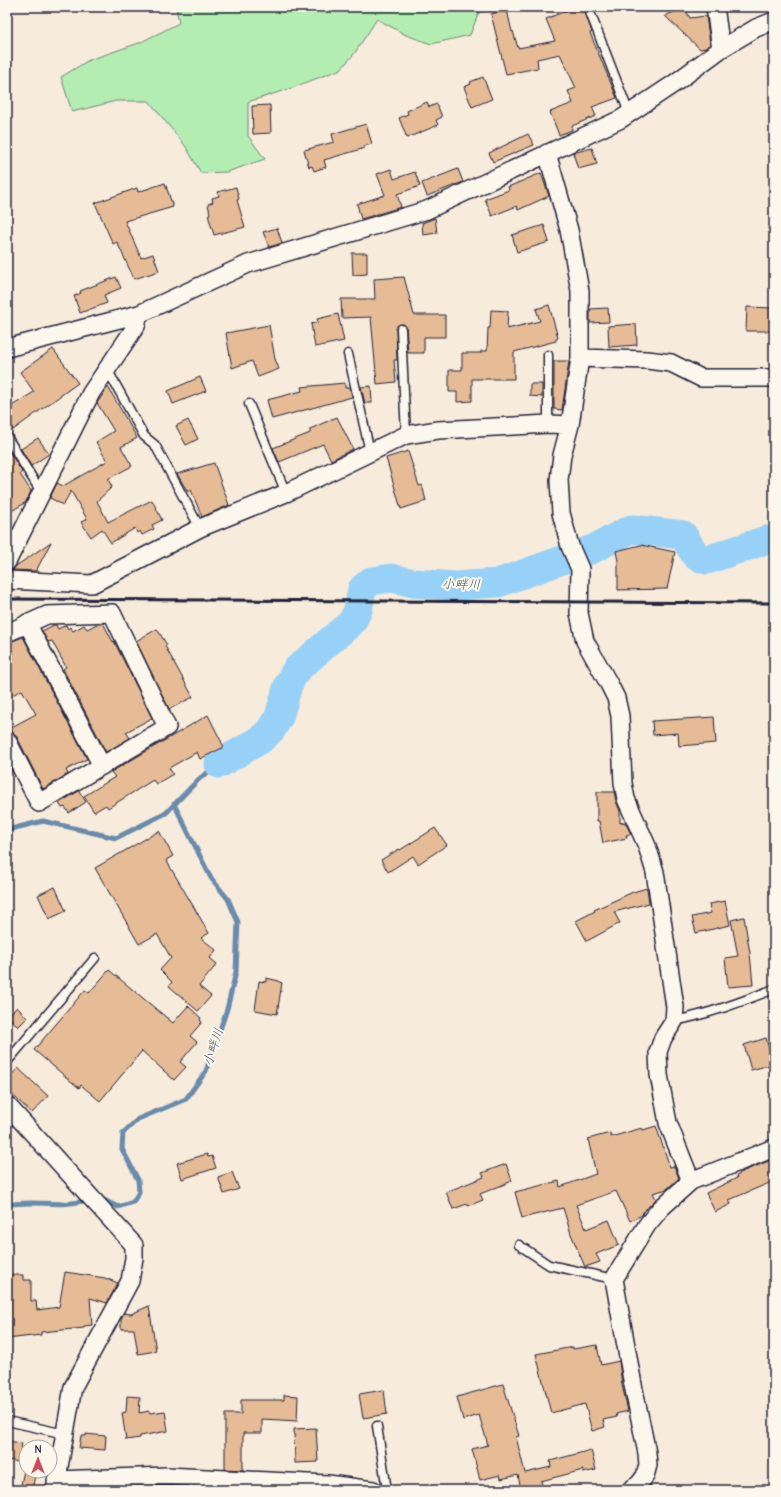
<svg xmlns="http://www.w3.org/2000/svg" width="781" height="1497" font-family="'Comic Neue','Klee One',sans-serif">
<rect width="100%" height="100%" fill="#f7ebdb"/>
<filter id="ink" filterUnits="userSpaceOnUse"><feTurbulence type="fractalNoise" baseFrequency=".025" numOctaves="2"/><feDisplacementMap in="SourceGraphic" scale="8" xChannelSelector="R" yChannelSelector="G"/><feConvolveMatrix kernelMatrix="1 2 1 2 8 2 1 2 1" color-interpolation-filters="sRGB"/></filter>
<g filter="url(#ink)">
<!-- green -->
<path fill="#b4edb1" stroke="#6b8876" d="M176,7H499L479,12L470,35L431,44L406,35L377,19L354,54L341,69L292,88L248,102V136L265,159L227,172L201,173L186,147L149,101H116L72,112L61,77L89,60L139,43L179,23Z"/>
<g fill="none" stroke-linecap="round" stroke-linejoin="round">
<!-- stream -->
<path stroke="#698bac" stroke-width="5" d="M7,830L43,821L116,838L166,813L199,779L219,764
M100,1198L118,1207L133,1202L139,1192L138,1180L122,1149L123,1133L138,1119L186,1099L206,1071L227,1009L236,972L238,922L228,899L211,878L174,804
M7,1205C34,1199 63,1209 89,1199"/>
<!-- river -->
<path stroke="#98d1f7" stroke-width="29" d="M219,764L260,740L272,729L279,717L288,685L296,670L352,622L358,610L362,589L371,581L392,578L413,583L456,586L498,583L593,549L631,529L683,535L696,556L707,560L766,540H774"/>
</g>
<!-- building -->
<path fill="#e6bc96" stroke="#22223b" d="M575,7H583L592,32L590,33L617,98L592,107L596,116L572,126V130L559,135L550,112L573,103L568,91L576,88L560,54L537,59L538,68L506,74L491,14L507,10L512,32L513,31L518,48L555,41L546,19Z
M684,7L690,18L706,16L710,43L706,48L700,49L665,16Z
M483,77L492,99L472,107L464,87L471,84L470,82Z
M427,102L429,107L437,104L442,117L436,120L438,125L407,138L399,118L408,114L407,111Z
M270,105L271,133L253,134L252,106Z
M366,124L372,144L364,146L365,148L324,160L326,167L314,171L312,166L309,167L304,150L334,142L332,134Z
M528,134L534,145L493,162L489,153Z
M592,148L597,164L578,169L573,153Z
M391,169L394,179L415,172L420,186L397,194L401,207L361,219L357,204L385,195L377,174Z
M458,169L463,182L427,196L422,183Z
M541,173L549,196L518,210L517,206L492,216L485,199L509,190L508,187Z
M165,183L173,207L125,221L141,258L153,254L159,271L134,279L117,242L113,244L95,203L137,188L138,192Z
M236,187L239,199L237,200L245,227L214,235L208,215L210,214L208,204L213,202L212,198L219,196L218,192Z
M435,218L437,233L423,235L422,223Z
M544,225L549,242L517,252L512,235Z
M277,228L282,243L269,247L263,232Z
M352,253H367V274L353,275Z
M116,277L121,288L104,295L107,303L80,313L74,296L81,293L80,291Z
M404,277L414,315H445V337H424V353H408L406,326L403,324L398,325L396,329L397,360H394L396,382L377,384L371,317L342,318L341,299H375L374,279Z
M549,305L558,338L556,339V341L514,352V379H472V401L457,402V392H449V370H462V353H481V351H487L488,328H490L491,310L508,311L507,329L540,321L536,309Z
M747,307L774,308V330H770V331H746Z
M608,308L609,322L590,323V309Z
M338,314L344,341L315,347L311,324L318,322L317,319Z
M636,324L637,345L609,347L608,326Z
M269,325L275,359L279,369L258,377L252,361L232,368L226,333Z
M53,349L78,383L13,430L7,421V409L34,392L20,372Z
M554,361H569L562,410L554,409Z
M200,377L206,391L173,404L168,391Z
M345,383V388L350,387L352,397L272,419L267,400L302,391L301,387Z
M530,384H542V397L530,396Z
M371,386L372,403H365L361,387Z
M108,387L137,438L121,447L132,466L108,479L112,487L97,501L108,522L152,500L162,520L152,525L154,529L142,535L140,531L137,533L135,528L111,543L102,529L91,537L81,522L87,519L71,491L63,505L50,498L57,483L63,486L107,461L96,442L114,431L97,403Z
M337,417L353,449L331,460L323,444L279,462L273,448L310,433V429Z
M188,420L198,439L186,445L176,426Z
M38,438L49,454L31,466L21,449Z
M9,451L22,472L20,474L31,491L26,502L7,514V452Z
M408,451L419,486L422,485L426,501L401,509L386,458Z
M214,463L229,505L202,517L191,490L188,492L177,474Z
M51,542L36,571L13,570L16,566Z
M641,545L675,552L667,589L618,590V561L616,551Z
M99,623H103L113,642L114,641L152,718L126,732L130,738L106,752L63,669L66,667L52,641L48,642L42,631L54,625H56L58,629L66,625L68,629L70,627L73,631L84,625L87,629Z
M157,629L167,645L165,646L193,697L169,709L136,641Z
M23,637L87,759L66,770L68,774L43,789L16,735L8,729L36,714L22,690L7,698V643Z
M208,715L224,747L200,759L197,752L169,768L173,774L156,784L153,780L108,808L106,805L94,812L84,796L115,777L111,772Z
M714,717L716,743L679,746L678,733L653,735L652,721Z
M79,791L86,802L69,813L65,807L62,808L59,803Z
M597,792H614L616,801L620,811V823L625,822L631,834L626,835L627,838L603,843L599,821H597Z
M435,828L447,845L418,864L413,856L388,872L381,860L399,849L400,850Z
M159,831L173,856L166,860L209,933L201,938L216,950L210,958L217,964L199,986L211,996L198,1011L169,986L172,982L160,970L171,958L157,934L139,944L95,868Z
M55,887L66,911L49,919L38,895Z
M647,888L649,903L614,912L620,923L587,941L576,921L595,911L594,910L633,892Z
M725,901L730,925L696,933L692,917L711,913L709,904Z
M744,917L750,953L753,985L728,987L725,958L738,956L731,920Z
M109,970L173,1023L188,1006L201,1018L200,1020L202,1022L190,1036L197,1042L180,1062L186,1067L174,1080L142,1051L100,1101L81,1085L79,1088L34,1050L85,990L89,993Z
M266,978L279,981V982L282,983L277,1014L255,1010L259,981L266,982Z
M17,1007L27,1018L18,1027L8,1016Z
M766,1038L773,1064L751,1070L744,1045Z
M18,1068L48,1096L32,1113L7,1090V1080Z
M656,1126L670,1167L674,1166L679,1178L667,1189L653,1193L656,1199L643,1212L642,1215L630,1221L616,1191L576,1205L586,1229L609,1220L619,1245L596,1254L600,1262L585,1267L571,1234L563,1208L522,1218L515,1192L559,1181L560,1187L596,1174L588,1139L610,1133L611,1137L642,1128L643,1130Z
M207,1154L208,1157L212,1156L216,1168L182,1179L177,1163Z
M774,1159V1181L729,1200L731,1204L715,1212L706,1193L737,1178L736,1176L740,1174L739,1173Z
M506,1164L512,1181L480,1194L483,1200L468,1206L467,1204L453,1209L446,1192L484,1177L482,1173Z
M232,1172L239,1189L224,1194L218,1177Z
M65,1272L105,1278L118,1283L107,1303L90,1298L92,1325L84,1326V1328L41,1332V1335L7,1339V1275H23V1280H31V1301H36L37,1310L59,1307Z
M149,1306L156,1351L138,1354L134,1329H121V1319L124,1313L131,1314Z
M597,1345L601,1365L619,1361L622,1385L628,1411L616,1414L617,1417L603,1420L605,1427L592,1431L585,1404L551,1413L536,1354L573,1347V1349Z
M503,1384L519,1436L516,1437L525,1473L551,1467L550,1461L591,1450L596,1470L583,1473V1470L541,1481L543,1490H521L518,1475L501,1479L500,1475L480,1480L472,1449L488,1445L479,1415L463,1420L457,1397Z
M384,1390L387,1414L363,1418L359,1394Z
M284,1395L298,1396L297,1421L262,1419V1433H243V1470L225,1469V1414H241V1400H284Z
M127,1396L140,1397L139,1413L149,1411L150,1413L165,1411L168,1431L140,1436V1438L126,1440L122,1413L126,1412Z
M316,1428L318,1462L295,1463L294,1429Z
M86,1434L106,1436L105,1450L79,1448L81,1436H86Z
M7,1441L22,1443L19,1462L7,1460Z
M26,1460V1471H36L32,1490H20Z"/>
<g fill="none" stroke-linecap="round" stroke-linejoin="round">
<defs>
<path id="service" d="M588,7L629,113
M401,329L406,435
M348,354L370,452
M107,369L144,436L155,445L200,528
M249,404L286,493
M548,424V355
M7,437L41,492
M674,1021C709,1014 741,1002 774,989
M7,1062L95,958
M519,1245L549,1265L614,1279
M7,1421L65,1434
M377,1426L387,1490"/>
<path id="minor" d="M715,7L721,49
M547,153L569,230L580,291V358L570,425L562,455L559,480L561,513L570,546L580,569L579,613L585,641L609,684L616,698L620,716L623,783L626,799L647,846L655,872L675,1007L674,1021L663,1038L658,1052L659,1075L668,1123L691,1181L661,1208L647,1225L614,1279L633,1385L647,1453L648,1465L645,1476L639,1484L630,1490
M7,348L139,314L248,264L427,210L621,119L675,83L721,49L756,28L774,21
M580,358L647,360L671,363L701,378H774
M7,562L91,393L136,326L139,314
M7,580L92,584L200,528L286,493L406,435L438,430L514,426L548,424L570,425
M27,623L102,766
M7,633L47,615L112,613L167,727L39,803L7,740
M7,1105L134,1245V1258L130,1281L73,1387L55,1490
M691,1181L774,1148
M56,1480L167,1476L328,1484L373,1490"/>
</defs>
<!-- service casing -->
<use href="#service" stroke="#22223b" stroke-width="11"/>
<!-- minor casing -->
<use href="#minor" stroke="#22223b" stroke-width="20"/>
<!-- service -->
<use href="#service" stroke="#fbf7ec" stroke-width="8"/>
<!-- minor -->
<use href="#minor" stroke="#fbf7ec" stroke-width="17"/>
<!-- rail -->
<path stroke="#22223b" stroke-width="3" d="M7,599L774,603"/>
</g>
</g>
<g text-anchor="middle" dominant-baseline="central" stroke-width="4" stroke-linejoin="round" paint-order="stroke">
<!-- water labels -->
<g font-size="13" font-style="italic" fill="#455773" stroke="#fbf7ec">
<text transform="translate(461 584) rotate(1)">小畔川</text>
<text transform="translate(213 1047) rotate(-72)">小畔川</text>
</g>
</g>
<!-- margin -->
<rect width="781" height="1497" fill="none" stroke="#fbf7ec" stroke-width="24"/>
<rect x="12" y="12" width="757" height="1473" fill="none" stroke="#22223b" stroke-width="1.5" filter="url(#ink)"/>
<!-- north arrow -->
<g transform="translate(38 1459)"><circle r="19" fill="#fbf7ec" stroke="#a4a2a5"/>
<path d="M0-3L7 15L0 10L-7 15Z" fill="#d1495b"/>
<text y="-6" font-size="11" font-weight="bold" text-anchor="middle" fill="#22223b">N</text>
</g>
</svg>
